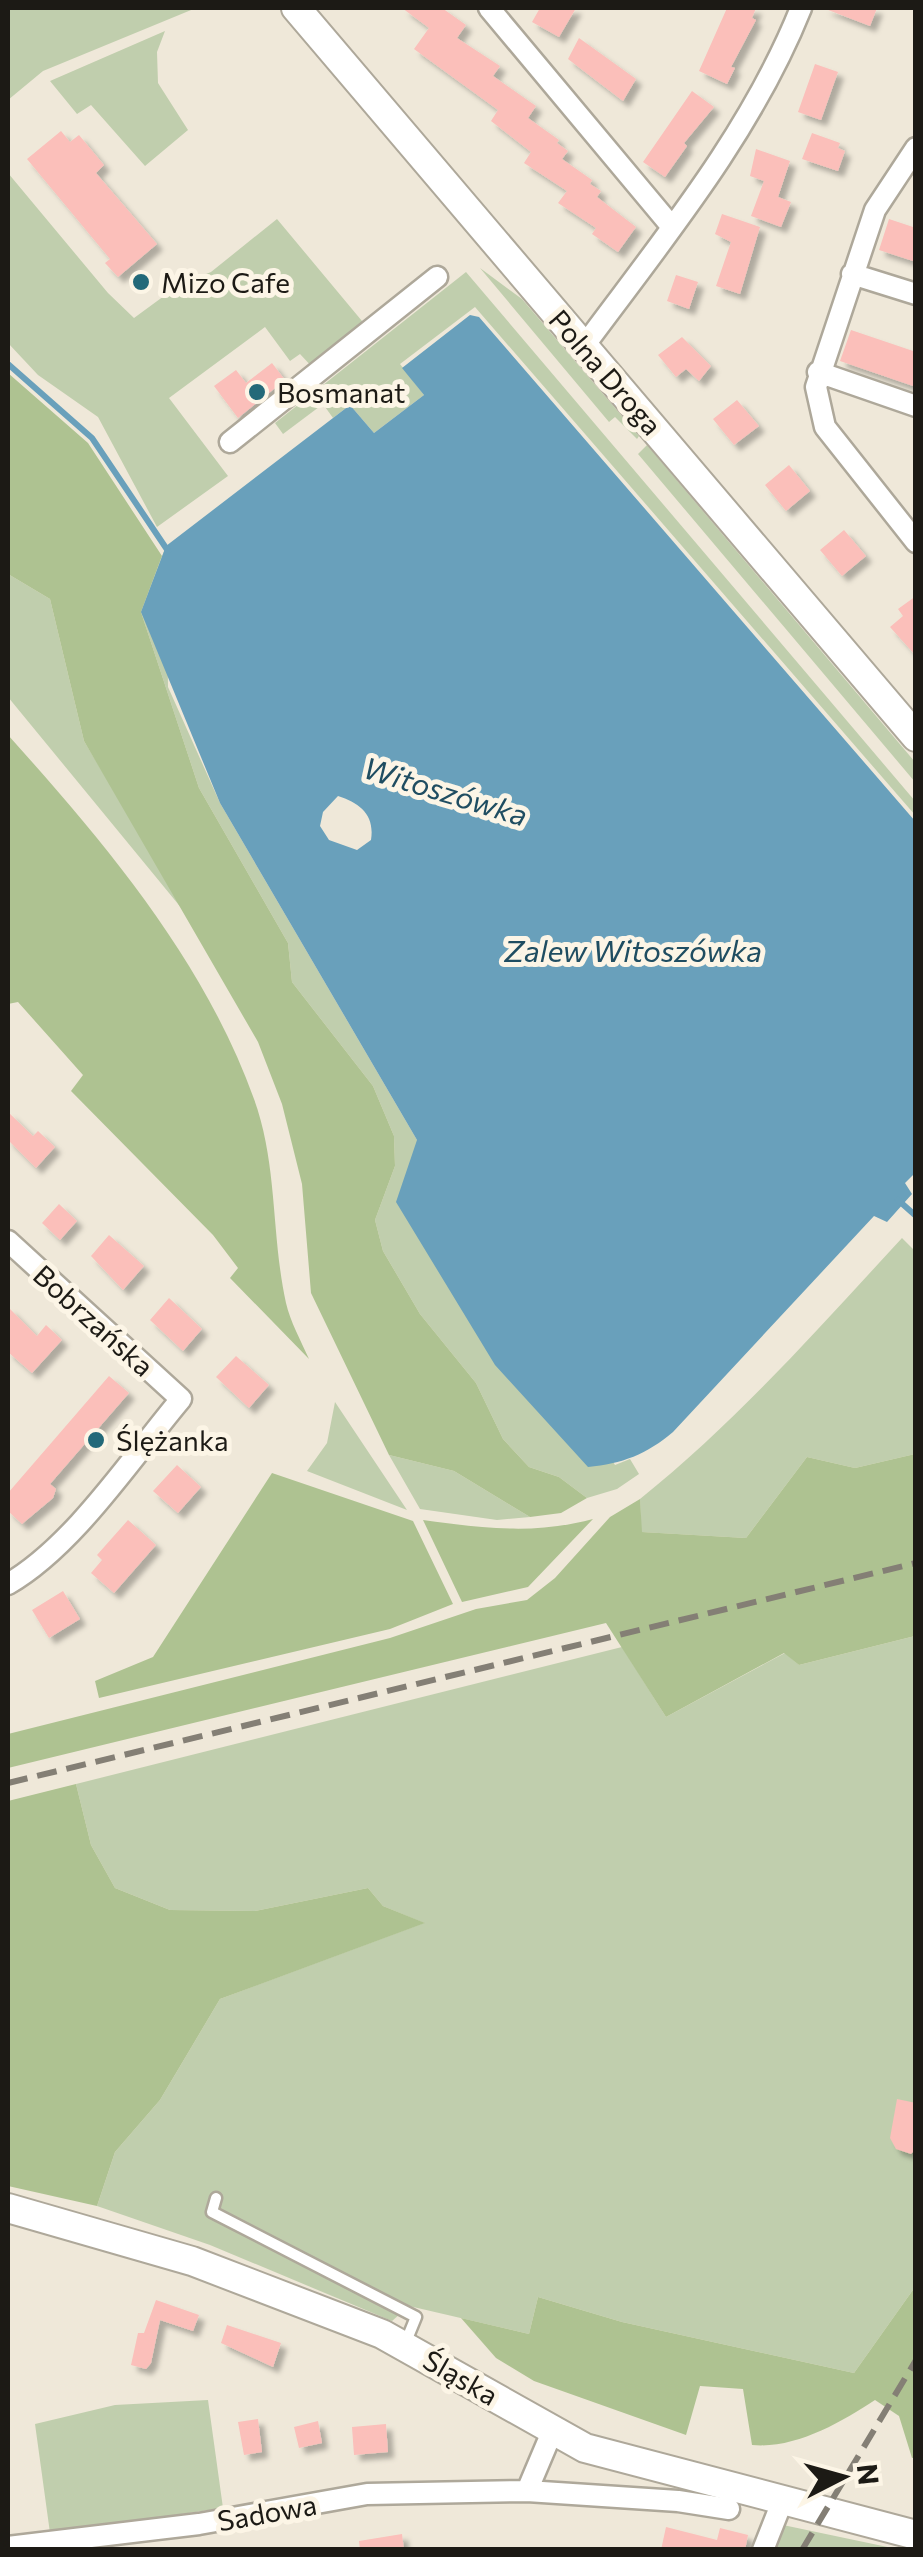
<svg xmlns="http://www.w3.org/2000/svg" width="923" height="2557" font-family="Commissioner,sans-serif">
<defs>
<filter id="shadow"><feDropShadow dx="6" dy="6" stdDeviation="2.5" flood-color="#0004"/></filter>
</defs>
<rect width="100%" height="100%" fill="#efe8d9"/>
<!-- green -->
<path fill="#c0cead" d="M8,8H196L43,71L8,100Z
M165,31L157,52L158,83L188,130L145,166L91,105L77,114L50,81Z
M8,173L108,293L134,318L179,285L211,272L277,219L367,327L314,369L300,354L290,361L265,327L169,398L228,476L157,527L98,417L38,375L8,343Z
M480,268L522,299L639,436L637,439L615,417L609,422Z
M466,272L915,801V815L475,307L400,364L424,395L374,433L350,405L333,418L323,404L283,434L275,423Z
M647,445L915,762V782L638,454Z
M166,546L168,687L220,803L417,1140L615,1465L630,1459L639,1474L617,1489L587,1498L559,1477L529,1467L503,1439L476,1383L420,1314L383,1251L375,1220L395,1166L394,1136L373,1086L292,982L288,943L199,788L141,612Z
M8,574L50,599L84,741L192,921L8,697Z
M902,1238L915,1251V1454L855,1468L807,1457L746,1538L641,1532L640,1499C737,1421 818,1329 902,1238Z
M335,1402L407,1510L307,1471L327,1443Z
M389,1455L454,1471L530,1517L497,1520L420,1509Z
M915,1636V2287L854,2373L622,2322L538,2297L529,2334L409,2306L392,2321L210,2245L97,2206L115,2152L160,2100L220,1999L424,1923L383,1906L368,1888L255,1911L170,1910L115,1888L91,1845L76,1784L622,1647L666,1717L785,1653L799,1665Z
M208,2400L223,2508L50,2533L35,2424L115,2405Z
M783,2525L897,2549L773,2550Z"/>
<!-- forest -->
<path fill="#aec291" d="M8,373L88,443L162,556L141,612L199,788L288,943L292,982L373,1086L394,1136L395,1166L375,1220L383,1251L420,1314L476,1383L503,1439L529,1467L559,1477L587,1498L561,1513L530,1517L454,1471L389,1455L311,1293L302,1184L282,1104L258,1042L84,741L50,599L8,574Z
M8,735C105,843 204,960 254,1099C278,1165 271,1235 286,1303C290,1321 301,1341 309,1359L230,1278L238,1268L213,1235L71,1091L83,1075L18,1002L8,1004Z
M915,1454V1636L799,1665L784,1653L666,1717L606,1623L8,1768V1734L390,1638L476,1609L527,1600L555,1578L610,1517L640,1499L642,1532L746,1538L807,1457L855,1468Z
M272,1473L413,1521L453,1604L390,1629L99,1698L95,1681L153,1657Z
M593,1519L528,1587L462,1602L423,1520C483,1528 534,1535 593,1519Z
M76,1784L91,1845L115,1888L170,1910L255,1911L368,1888L383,1906L425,1923L220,1999L160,2100L115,2152L97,2206L8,2186V1801Z
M915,2287L916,2457L912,2458L899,2416L875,2400C840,2423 795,2449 752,2445L743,2389L700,2386L686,2435L534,2381L496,2358L461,2318L529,2334L538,2297L622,2322L854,2373Z"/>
<!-- water -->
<path fill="#69a0bb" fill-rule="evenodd" d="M470,315L479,317L915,821L916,1172L905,1183L912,1194L887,1222L874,1216L673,1432C647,1454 622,1464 588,1467L495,1365L396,1202L417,1140L220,803L141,612L166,546L350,405L374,433L424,395L402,368ZM338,796C360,803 375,815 371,840L357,850L329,840L320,826L323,812Z"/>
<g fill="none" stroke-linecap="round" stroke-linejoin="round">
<!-- stream -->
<path stroke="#69a0bb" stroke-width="6" d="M8,364L92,438L168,551
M898,1200L916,1216"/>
</g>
<!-- building -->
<path fill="#fbbfba" filter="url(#shadow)" d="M402,8H442L466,25L457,38L500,66L493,76L536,106L528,118L559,140L557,143L568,151L562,159L592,180L590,184L601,191L597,197L636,227L618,252L592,234L596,228L558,203L567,191L524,163L531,152L491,121L498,110L414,49L429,28Z
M540,8H576L559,37L532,22Z
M727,8H756L752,18L756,20L731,67L735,68L727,84L699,71Z
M823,8H877L870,26Z
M579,38L636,79L623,101L568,59Z
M815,64L838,72L821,120L798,112Z
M692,91L714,107L684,143L687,146L665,177L643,162Z
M61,131L70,142L79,135L104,165L96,173L157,244L118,277L105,263L110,259L27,159Z
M812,133L840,143L838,148L845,151L838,171L802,159Z
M756,149L790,161L778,197L791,202L781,227L751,216L764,181L750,176Z
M722,214L760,227L740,294L716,286L731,242L715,234Z
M889,219L916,228V262L879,250Z
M676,275L698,282L689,309L667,301Z
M851,330L916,352V387L840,361Z
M682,337L711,366L699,381L686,369L676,377L658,355Z
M272,363L285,380L238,418L214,386L236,370L246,383Z
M737,400L759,426L734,445L713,419Z
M789,465L810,491L786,511L765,485Z
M844,530L866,556L842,576L820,550Z
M916,596V656L890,627L903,616L898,609Z
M8,1112L33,1136L38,1131L55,1147L36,1168L8,1140Z
M59,1204L77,1221L60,1240L42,1223Z
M109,1235L144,1266L123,1290L91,1256Z
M169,1298L202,1329L183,1351L150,1320Z
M8,1307L37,1336L46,1325L62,1340L32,1373L8,1352Z
M236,1356L269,1385L249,1408L216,1377Z
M109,1376L129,1393L50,1484L56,1489L53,1498L22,1524L8,1511V1493Z
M177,1465L201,1487L178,1513L153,1491Z
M128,1520L156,1545L114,1593L91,1573L102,1560L97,1555Z
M63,1591L80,1619L49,1638L32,1610Z
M897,2099L916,2103V2149L911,2154L896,2149L890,2138Z
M156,2300L199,2315L193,2331L160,2320L151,2363L146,2369L131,2365L138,2333H144Z
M227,2325L281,2343L273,2367L221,2343Z
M258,2419L262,2452L244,2455L238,2422Z
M318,2421L322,2443L299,2448L294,2427Z
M386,2424L388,2452L354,2455L352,2427Z
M666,2527L717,2540L720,2528L748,2535L745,2550H661Z
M402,2534L404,2550H360L359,2541Z"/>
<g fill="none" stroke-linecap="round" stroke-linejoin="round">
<defs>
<path id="lane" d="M216,2198L212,2212L416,2317L405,2344"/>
<path id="street" d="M489,8L672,227
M916,148L875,210L816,387L825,427L916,542
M852,274L916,294
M584,346C664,238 751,133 801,8
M818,372L916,406
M230,442L437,277
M8,1241L181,1399C132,1457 74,1546 8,1584
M527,2491L678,2501L729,2509
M8,2547L199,2524L367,2494L527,2491L552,2432
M763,2550L782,2502"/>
<path id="secondary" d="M296,8L916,737
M8,2208L192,2261L382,2334L585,2448L916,2535"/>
</defs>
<!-- lane casing -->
<use href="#lane" stroke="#aea89a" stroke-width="15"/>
<!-- street casing -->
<use href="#street" stroke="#aea89a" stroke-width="25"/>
<!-- secondary casing -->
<use href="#secondary" stroke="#aea89a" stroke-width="32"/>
<!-- lane -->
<use href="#lane" stroke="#fff" stroke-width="10"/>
<!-- street -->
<use href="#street" stroke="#fff" stroke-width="20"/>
<!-- secondary -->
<use href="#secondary" stroke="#fff" stroke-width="28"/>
<!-- rail -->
<path stroke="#847f75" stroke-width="6" stroke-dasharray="20 10" stroke-linecap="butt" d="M8,1783L916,1563
M802,2550L916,2360"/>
</g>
<!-- markers -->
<g fill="#236979" stroke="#fcf5e6" stroke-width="4">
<circle cx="141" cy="282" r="10"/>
<circle cx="257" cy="392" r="10"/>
<circle cx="96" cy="1440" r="10"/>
</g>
<g text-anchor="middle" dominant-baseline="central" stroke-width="10" stroke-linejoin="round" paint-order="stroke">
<!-- poi labels -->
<g font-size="28" fill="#1c1a15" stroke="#fcf5e6" text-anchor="start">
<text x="161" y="282">Mizo Cafe</text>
<text x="277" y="392">Bosmanat</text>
<text x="116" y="1440">Ślężanka</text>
</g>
<!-- street labels -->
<g font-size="28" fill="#1c1a15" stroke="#fcf5e6">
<text transform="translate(606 372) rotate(49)">Polna Droga</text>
<text transform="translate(94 1320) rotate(42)">Bobrzańska</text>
<text transform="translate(461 2377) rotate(30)">Śląska</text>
<text transform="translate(267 2512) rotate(-10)">Sadowa</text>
</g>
<!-- water labels -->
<g font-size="30" font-style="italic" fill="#1f4d61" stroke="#fcf5e6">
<text transform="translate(446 790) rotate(17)">Witoszówka</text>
<text x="633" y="949">Zalew Witoszówka</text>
</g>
</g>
<!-- border -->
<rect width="923" height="2557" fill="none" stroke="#1c1a15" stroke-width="20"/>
<!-- north arrow -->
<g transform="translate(843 2477) rotate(84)" stroke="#fcf5e6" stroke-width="8" paint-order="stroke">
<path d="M0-8L18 38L0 25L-18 38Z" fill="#1c1a15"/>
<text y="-15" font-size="28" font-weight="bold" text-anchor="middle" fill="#1c1a15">N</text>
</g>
</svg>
